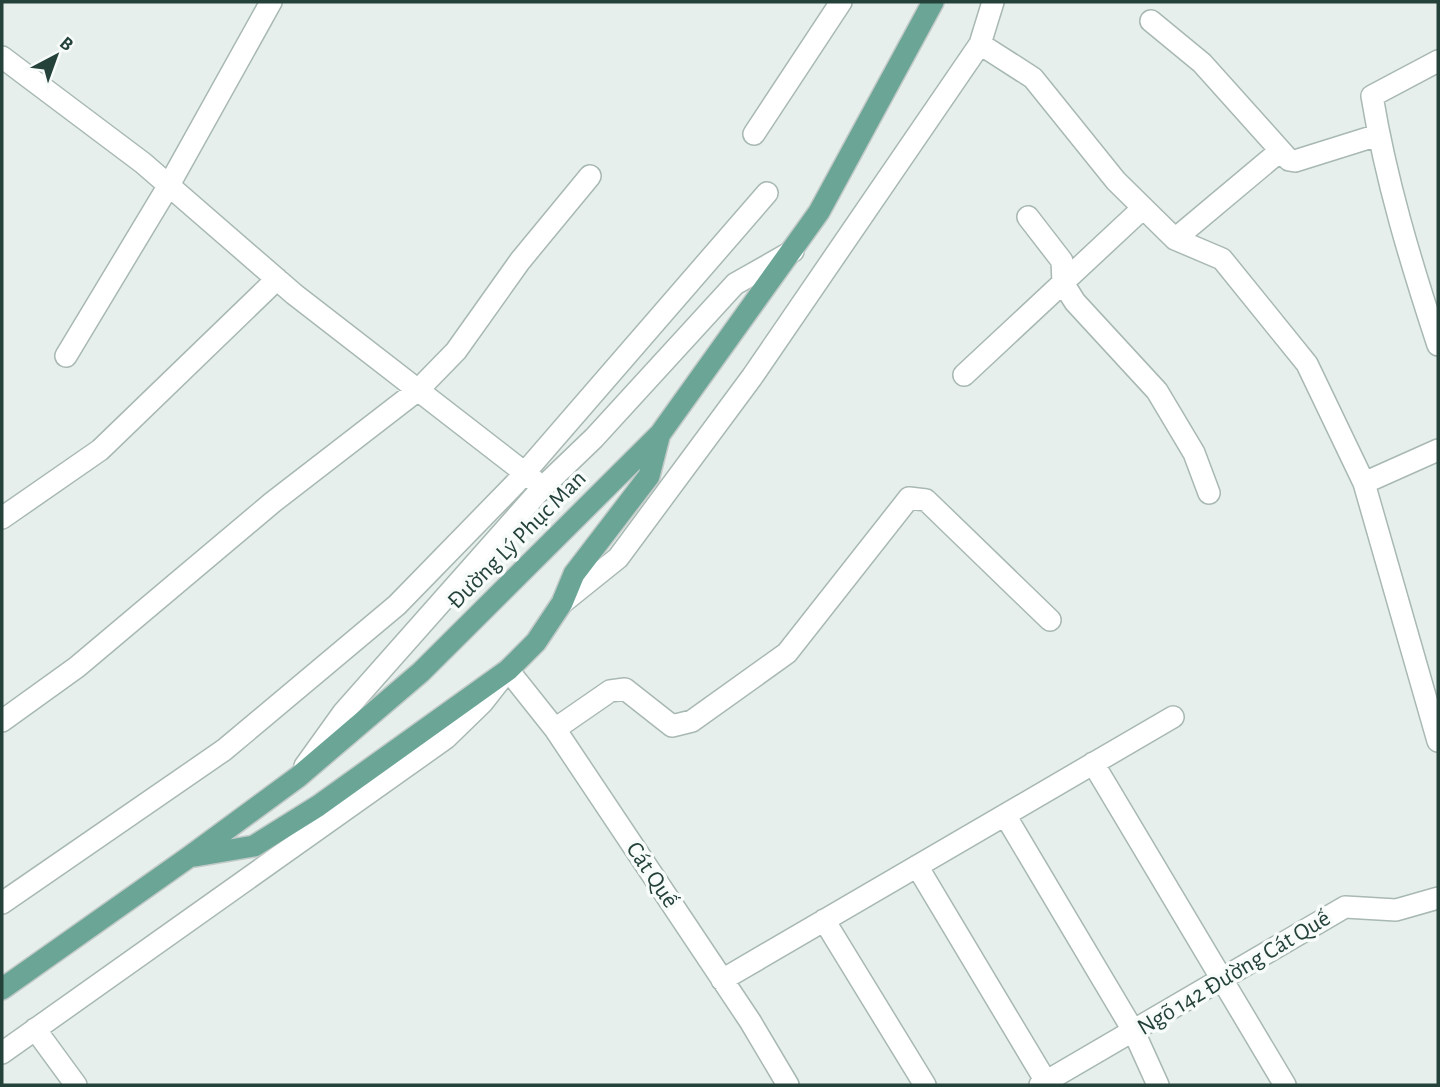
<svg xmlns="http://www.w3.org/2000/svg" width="1440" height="1087" font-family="'Alegreya Sans',sans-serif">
<rect width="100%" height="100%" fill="#e6efeb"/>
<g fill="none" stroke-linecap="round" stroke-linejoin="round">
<defs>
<path id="minor" d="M1151,21L1202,63L1289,160L1295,161L1378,135
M980,44L1033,78L1116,181L1175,239L1222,259L1307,364L1364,483L1438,741
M2,57L143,163L294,294L534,480
M1438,61L1372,96C1386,181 1411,263 1438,345
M754,134L841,2
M1028,217L1062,261L1063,283L1075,302L1157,391L1194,453L1209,493
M1175,239L1280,151
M66,356L169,185L271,2
M964,375L1143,208
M1364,483L1438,450
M2,518L100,450L277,279
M562,603L618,558L752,377L980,44L993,2
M2,721L77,667L273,502L418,390L456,351L520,261L590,176
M555,729L610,691L625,689L672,726L692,721L787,653L909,498L926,500L1050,620
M1093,763L1285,1085
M305,766L343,713L543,487L594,438L735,284L793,251
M1005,815L1134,1032L1158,1085
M917,866L1048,1085
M2,903L224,750L397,605L515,484L767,193
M824,920L925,1085
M722,980L1173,717
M35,1029L76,1085
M2,1053L446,738L482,703L508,670L555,729L750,1021L788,1085
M1040,1085L1345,907L1396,910L1438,898"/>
<path id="major" d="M195,856L254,846L318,806L508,670L536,642L562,603L574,574L649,476L659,437
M2,989L189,857L298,777L421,672L660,434L819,212L933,2"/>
</defs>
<!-- minor casing -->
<use href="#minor" stroke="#a8b8b2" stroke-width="24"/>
<!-- major casing -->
<use href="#major" stroke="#c2cac8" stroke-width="24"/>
<!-- minor -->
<use href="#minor" stroke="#fff" stroke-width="21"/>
<!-- major -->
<use href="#major" stroke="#6aa596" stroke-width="21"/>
</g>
<g text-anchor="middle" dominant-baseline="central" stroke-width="7" stroke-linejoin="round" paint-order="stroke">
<!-- street labels -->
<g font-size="24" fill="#24423a" stroke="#f7fbf9">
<text transform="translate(517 540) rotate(-45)">Đường Lý Phục Man</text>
<text transform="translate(652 875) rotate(56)">Cát Quế</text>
<text transform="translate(1234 973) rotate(-31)">Ngõ 142 Đường Cát Quế</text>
</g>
</g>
<!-- border -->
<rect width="1440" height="1087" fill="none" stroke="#24423a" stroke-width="7"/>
<!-- north arrow -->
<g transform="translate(56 56) rotate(41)" stroke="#f7fbf9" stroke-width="5" paint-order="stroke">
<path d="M0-5L12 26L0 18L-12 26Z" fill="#24423a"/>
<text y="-10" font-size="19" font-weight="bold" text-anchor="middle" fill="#24423a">B</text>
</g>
</svg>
